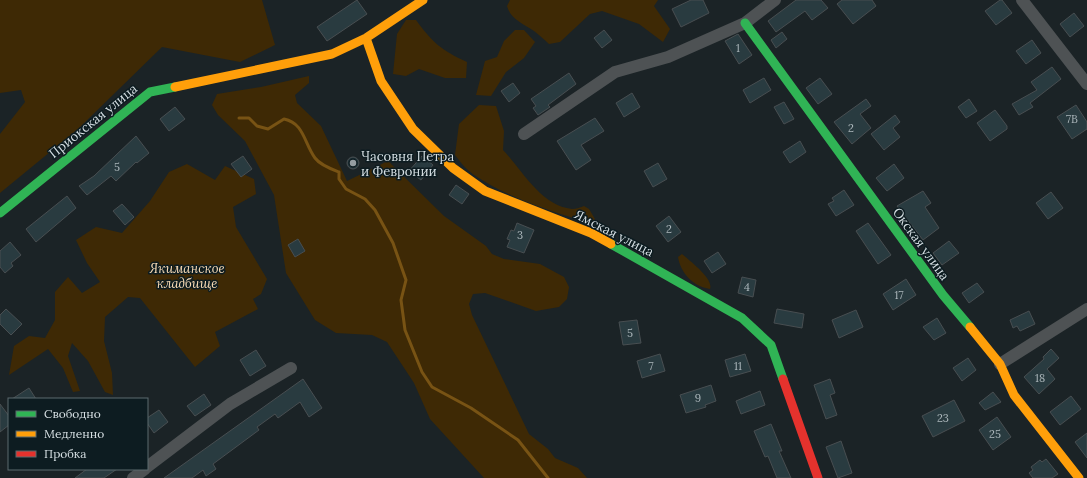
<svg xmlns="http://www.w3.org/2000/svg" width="1087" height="478" font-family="Lora,serif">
<rect width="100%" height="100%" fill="#1b2326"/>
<!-- green -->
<path fill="#3e2905" d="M0,0H262L275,45L240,62L162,47L78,129L0,193V134L25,102L21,90L0,93Z
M510,0H658L654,6L670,29L663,42L639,24L602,11L590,14L560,42L549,44C544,39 539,35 534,31C523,23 511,20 507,6Z
M406,20H416C433,43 441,50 467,62L466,78H445L419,69L406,76L393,74L397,34Z
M515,30H524L535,42L524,58L506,72L491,96L476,95L485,61L497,57L504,41Z
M309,76V83L295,95L297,103L321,126L347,181L388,161L444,216L486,246L492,254L504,259L540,264L564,277L569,287L567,299L559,307L536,311L485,293L473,294L469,304L472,315L529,434L548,449L555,458L578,468L587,478H484L430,419L414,383L387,342L372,335L336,333L315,320L286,273L274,195L245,141L218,115L212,105L217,94L261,87Z
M479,105L496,106L504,131L503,150C522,170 541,206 572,209C576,209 581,207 584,206L589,209L595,219L592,223C555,214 498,194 469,171C464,167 459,160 455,155L459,124Z
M187,164L215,180L225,166L254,179L256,194L233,207L236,227L267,279L261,294L253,299L258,309L215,332L220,346L195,367L140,298L128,297L105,317L104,341L112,373L113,395L105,392L88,361L72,343L68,356L80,391L73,392L63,368L48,349L9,375L14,346L29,336L45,338L55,320V292L68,277L82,293L100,282L87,263L76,240L96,227L122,233L150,201L169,172Z
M682,254C690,261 714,279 710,289C693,286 681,274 678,257Z"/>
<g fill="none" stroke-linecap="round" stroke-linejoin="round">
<!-- stream -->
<path stroke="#785314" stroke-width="3" d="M239,118H249L257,126L268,129L284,119C304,123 304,143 315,158C320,165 331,169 339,172V179L346,189L365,199L375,210L393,243L406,280L401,300L405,330L422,372L432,387L471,408L518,440L548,478"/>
</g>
<!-- building -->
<path fill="#293b40" stroke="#484e51" d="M357,0L367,14L327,41L317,27Z
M691,0H703L709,13L681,27L672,9Z
M796,0H821L828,8L812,20L805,11L776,32L768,21Z
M842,0H872L876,6L853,24L837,4Z
M1000,0H1002L1012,13L996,25L985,11Z
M1074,13L1084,26L1070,37L1060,24Z
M604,30L612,40L602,48L594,38Z
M782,32L787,39L776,48L771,40Z
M738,34L752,55L739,64L725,41Z
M1032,40L1041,53L1026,64L1016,51Z
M1052,67L1061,79L1030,103L1033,107L1019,115L1012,104L1037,90L1031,82Z
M569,73L576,84L548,105L550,107L538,115L533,108L536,106L531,99Z
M764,78L771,90L750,103L743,90Z
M820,78L832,94L818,104L806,88Z
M513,83L520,93L509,102L501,91Z
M632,93L640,107L624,117L616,103Z
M866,99L871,106L860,114L871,128L852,144L834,122Z
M969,99L977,111L966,118L958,107Z
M784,102L794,119L784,124L774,107Z
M1076,105L1087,122V129L1072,139L1057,117Z
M175,107L185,119L169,131L160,119Z
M995,110L1007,126V129L990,141L977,123Z
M895,115L900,122L893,128L900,137L884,150L871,134Z
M595,118L604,131L581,145L591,160L576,170L557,141Z
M136,136L149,153L137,163L136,162L116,181L111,176L87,195L79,186L94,176Z
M800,141L806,152L790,163L783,152Z
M243,156L252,169L241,177L231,164Z
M422,156L433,165L421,180L409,171Z
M347 163a6 6 0 1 1 12 0a6 6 0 1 1-12 0Z
M658,163L667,179L653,187L644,171Z
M894,164L904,178L887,191L876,178Z
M456,185L469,194L462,204L449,195Z
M844,190L854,205L836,216L828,204L834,201L832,198Z
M923,191L931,203L925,207L939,228L923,240L897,206Z
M1051,192L1063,208L1048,219L1036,203Z
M67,196L76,208L36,242L26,229Z
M122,204L134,217L125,225L113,211Z
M669,216L681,232L668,242L656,226Z
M517,223L534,230L524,253L507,247L510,240L507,239L511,230L514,231Z
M868,223L891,255L878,264L856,231Z
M298,239L305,251L295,257L288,245Z
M949,241L959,253L942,265L933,253Z
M10,242L21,255L11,263L13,266L5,273L0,267V251Z
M718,252L726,264L712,273L704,261Z
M742,277L756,280L753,297L738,293Z
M906,279L916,295L893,310L883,294Z
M977,283L984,292L969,303L962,293Z
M6,309L22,324L11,335L0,324V315Z
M777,309L804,314L802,328L774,323Z
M856,310L863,327L839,338L832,320Z
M1029,311L1035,324L1020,331L1017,326L1013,328L1010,320Z
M937,318L946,333L934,340L923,327Z
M637,320L641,343L623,345L619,322Z
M1051,349L1059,358L1047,369L1055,379L1039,394L1024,377L1044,359L1043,357Z
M256,350L266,366L250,376L240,360Z
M660,354L665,371L642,378L637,361Z
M745,354L751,371L730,377L725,360Z
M968,358L976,370L962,381L953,368Z
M303,379L322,408L309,417L300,402L278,418L275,414L257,427L259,430L213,464L216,469L206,476L203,470L192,478H164Z
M830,379L835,393L830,395L837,415L826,419L814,385Z
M711,385L716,401L705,405L706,407L686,413L680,395Z
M29,388L36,399H12Z
M760,391L765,405L741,414L736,401Z
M993,392L1001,402L985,410L979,403Z
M204,394L211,405L195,416L187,406Z
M1071,396L1081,409L1060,425L1050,412Z
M954,400L965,421L933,437L922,416Z
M0,404L9,416V425L0,432Z
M159,410L168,422L154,433L147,423V418Z
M997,417L1011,437L993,450L979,430Z
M771,424L782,451H779L791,478H777L768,456L765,457L754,431Z
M1087,433V458L1075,442Z
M841,441L852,473L838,478L826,447Z
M1046,459L1058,474L1052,478H1033L1029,473L1033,470L1031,467L1040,460L1042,462Z
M87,469H117L104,478H75Z"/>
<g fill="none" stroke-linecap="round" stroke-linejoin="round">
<!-- street -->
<path stroke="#4e5254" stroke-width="12" d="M1022,0L1087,84
M524,134L615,72L668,57L745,23L775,0
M1000,364L1087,309
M147,467L230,404L291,368
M133,478L145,469"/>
<!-- fast -->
<path stroke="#30b455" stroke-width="9" d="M745,23L943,295L970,327
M0,213L150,92L175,87
M611,244L742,318L771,345L783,379"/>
<!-- slow -->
<path stroke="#ff9f0a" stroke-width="9" d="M366,38L381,81L413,129L453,168L485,191L591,233L611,244
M175,87L332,54L366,38L423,0
M970,327L1000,364L1014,395L1079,478"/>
<!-- jam -->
<path stroke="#e5322d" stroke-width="9" d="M783,379L818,478"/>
</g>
<!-- markers -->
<circle fill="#959da1" stroke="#0d1c21" stroke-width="1.5" cx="353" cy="163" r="4"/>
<g text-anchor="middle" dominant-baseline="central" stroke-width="3" stroke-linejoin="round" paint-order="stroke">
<!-- number labels -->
<g font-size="11" fill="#abb6ba">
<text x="738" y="48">1</text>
<text x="1072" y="119">7В</text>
<text x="851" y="128">2</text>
<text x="117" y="167">5</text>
<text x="669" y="229">2</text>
<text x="520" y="235">3</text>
<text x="747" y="287">4</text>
<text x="899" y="295">17</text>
<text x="630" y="333">5</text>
<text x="651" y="366">7</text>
<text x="738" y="366">11</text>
<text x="1040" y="378">18</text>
<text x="698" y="398">9</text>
<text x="943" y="418">23</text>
<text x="995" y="434">25</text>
</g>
<!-- street labels -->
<g font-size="13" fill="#d6dfe3" stroke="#0d1c21">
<text transform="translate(93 121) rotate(-39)">Приокская улица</text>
<text transform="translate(614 233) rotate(27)">Ямская улица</text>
<text transform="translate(921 244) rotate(54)">Окская улица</text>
</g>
<!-- poi labels -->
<g font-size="13" fill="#d6dfe3" stroke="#0d1c21" text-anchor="start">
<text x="361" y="156">Часовня Петра<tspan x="361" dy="15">и Февронии</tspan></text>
</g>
<!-- park labels -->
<g font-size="13" font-style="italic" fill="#fadcb5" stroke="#0d1c21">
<text x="187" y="268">Якиманское<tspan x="187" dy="15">кладбище</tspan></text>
</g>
</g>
<!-- legend -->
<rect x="8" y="398" width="140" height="72" fill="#0d1c21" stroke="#5d6a6f"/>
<rect x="16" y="411" width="20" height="6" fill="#30b455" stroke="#5d6a6f"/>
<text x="44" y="418" font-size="12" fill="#d6dfe3">Свободно</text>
<rect x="16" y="431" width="20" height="6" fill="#ff9f0a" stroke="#5d6a6f"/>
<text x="44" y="438" font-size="12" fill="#d6dfe3">Медленно</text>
<rect x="16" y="451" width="20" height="6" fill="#e5322d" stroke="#5d6a6f"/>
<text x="44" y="458" font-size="12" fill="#d6dfe3">Пробка</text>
</svg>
